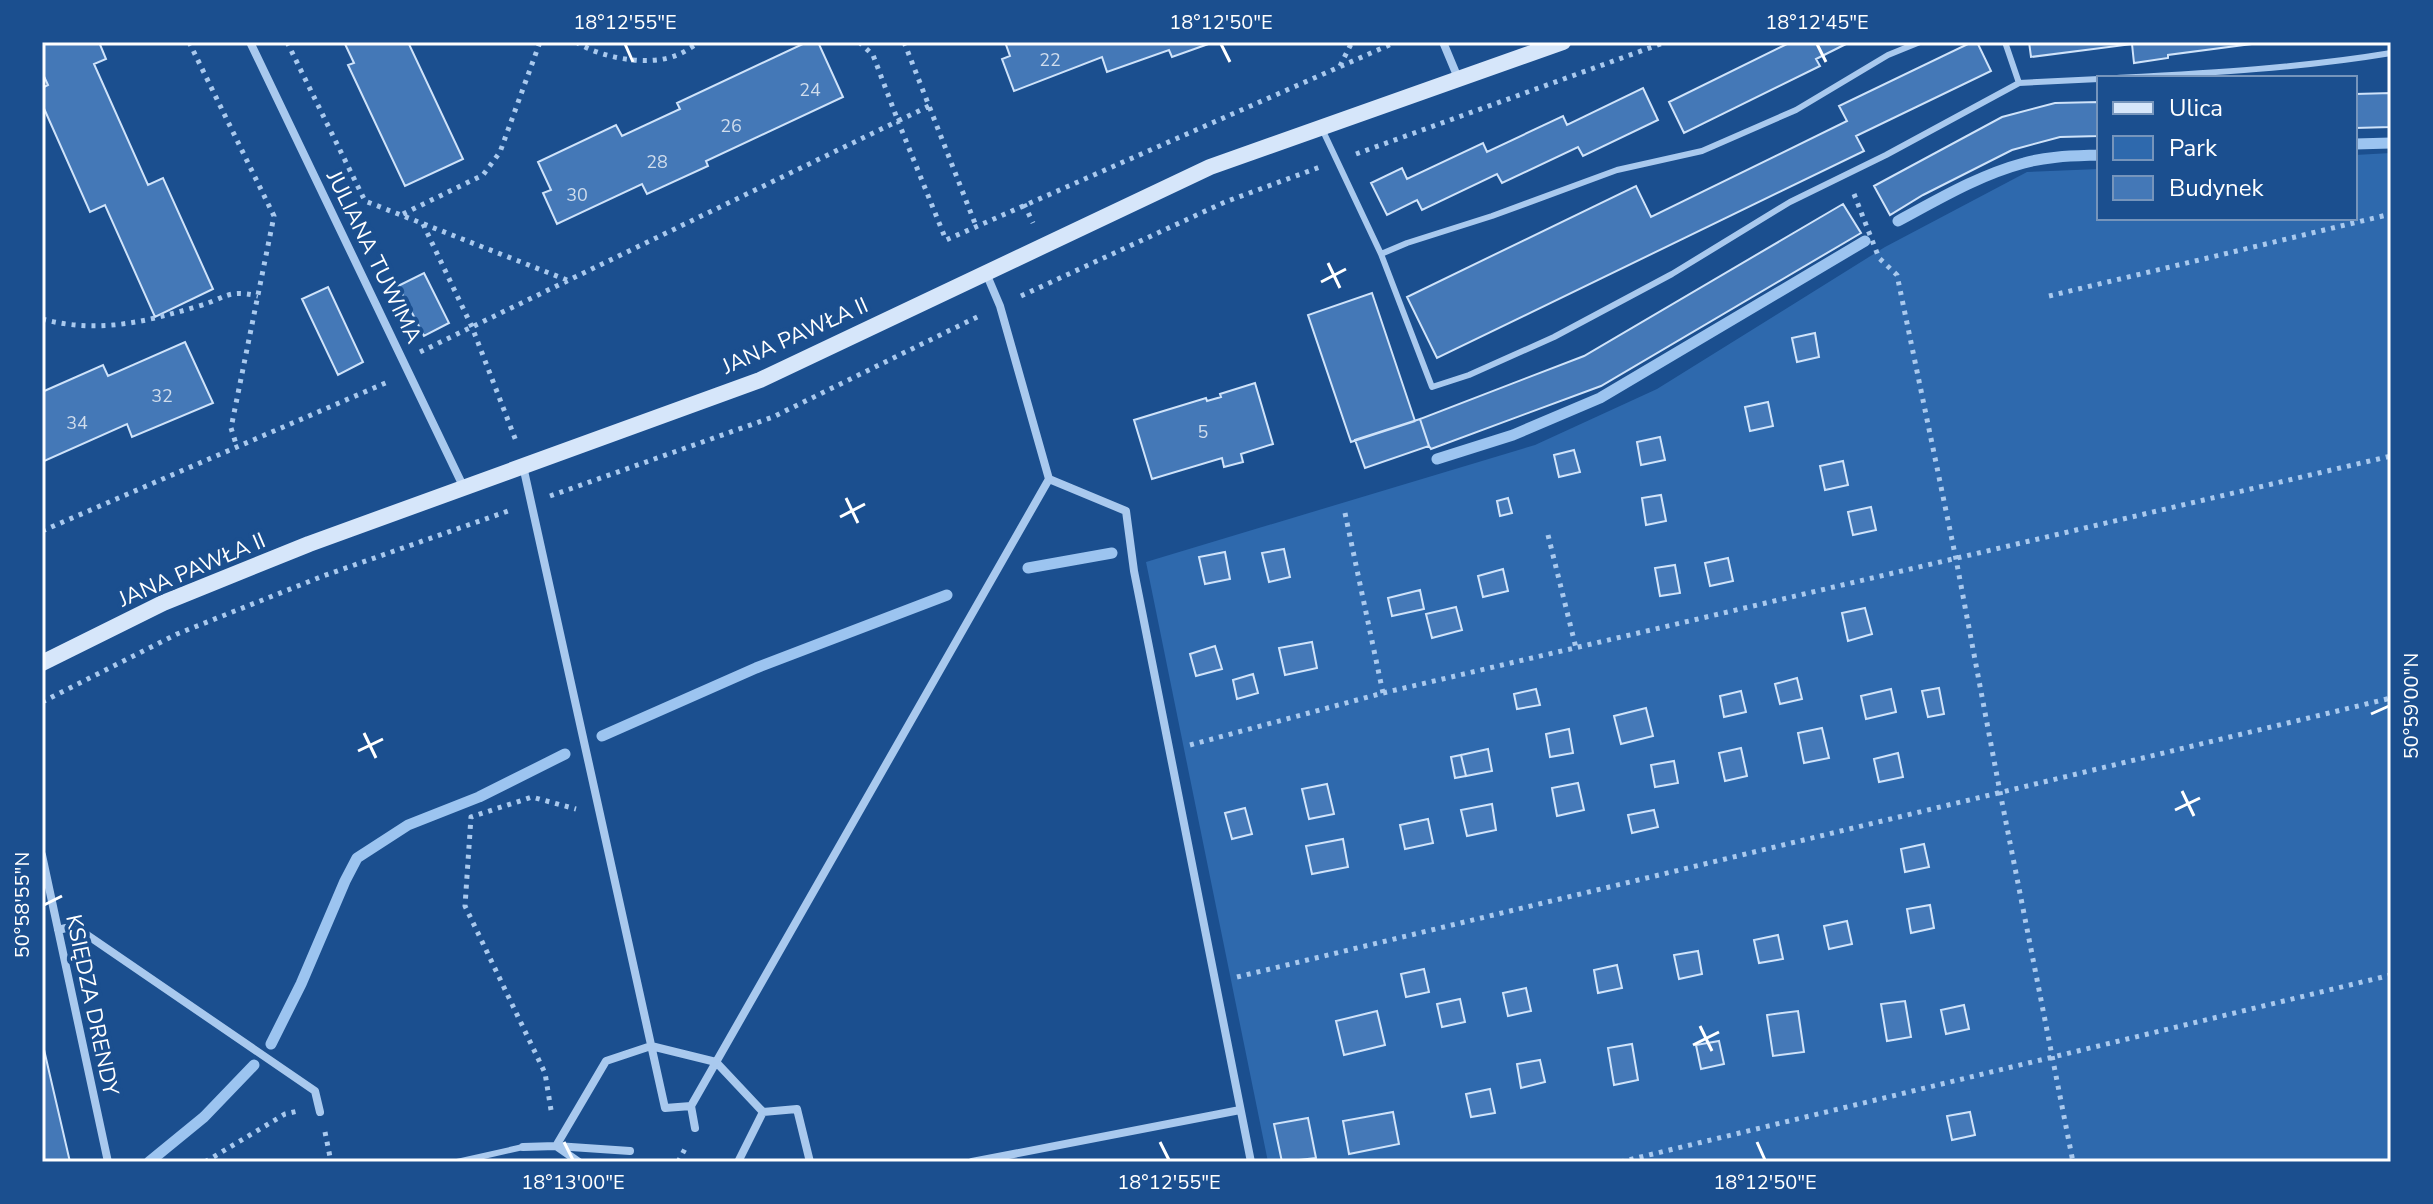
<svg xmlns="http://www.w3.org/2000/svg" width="2433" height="1204" font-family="'Nunito Sans',sans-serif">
<rect width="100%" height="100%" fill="#1b4f8f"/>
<!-- green -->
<path fill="#2e69ad" d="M2391,153V1162H1268L1146,562L1535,445L1657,389L1885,247L2027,172L2099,169V218H2355V155Z"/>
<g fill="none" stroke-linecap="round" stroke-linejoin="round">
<!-- stream -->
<path stroke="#9cc4f0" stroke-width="11" d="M2355,144L2391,143
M1898,221C1939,199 1979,175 2024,163C2048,156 2074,156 2099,155
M1437,459L1513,435L1600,398L1865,241
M1028,568L1112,553
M602,736L756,668L947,595
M271,1044L301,984L345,881L357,858L408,825L479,797L565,754
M149,1162L204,1117L254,1065"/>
</g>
<!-- building -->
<path fill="#4478b7" stroke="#cfe3fa" stroke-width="2" d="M42,42H99L106,59L94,64L148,185L163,178L213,289L155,317L105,205L90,212L42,104V88L48,85L42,72Z
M344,42H408L463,159L405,186L348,65L354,63Z
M807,42H818L843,97L706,161L708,166L647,194L642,184L557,224L543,193L551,190L538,162L616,125L622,136L680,109L677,103Z
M1005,42H1214L1172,57L1169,50L1107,72L1102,57L1014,91L1002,59L1010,56Z
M1791,42H1850L1816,59L1820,66L1684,133L1669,102Z
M1972,42H1977L1991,71L1856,136L1864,151L1437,358L1407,297L1636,186L1651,217L1847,121L1839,106Z
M2029,42H2267L2168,55V58L2134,63L2132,44L2031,57Z
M1643,88L1658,120L1583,156L1578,147L1502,183L1497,174L1422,210L1417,200L1387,215L1371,183L1402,168L1407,179L1483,143L1487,152L1563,116L1567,125Z
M2391,93V127L2355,128V94Z
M2099,102V136L2060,137L2012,150L1923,195L1890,215L1874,186L2002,117L2055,103Z
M1843,204L1861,233L1601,386L1431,449L1429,446L1420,419L1584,356Z
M424,273L449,323L424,336L398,286Z
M328,287L363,362L338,375L302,299Z
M1372,293L1415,421L1351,442L1308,315Z
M1815,333L1819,357L1797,362L1792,338Z
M185,342L213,403L132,437L127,424L42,462V392L103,365L108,376Z
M1255,383L1273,444L1241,454L1243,462L1224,467L1222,458L1152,479L1134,420L1206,398L1207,401L1221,397L1220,394Z
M1768,402L1773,426L1750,431L1745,407Z
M1420,419L1429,446L1365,468L1355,440Z
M1660,437L1665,460L1641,465L1637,442Z
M1574,450L1580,472L1559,477L1554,455Z
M1843,461L1848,485L1825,490L1820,466Z
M1661,495L1666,521L1646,525L1642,498Z
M1508,498L1512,513L1500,516L1497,501Z
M1871,507L1876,530L1853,535L1848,512Z
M1284,549L1290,577L1269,582L1262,553Z
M1225,552L1230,579L1205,584L1199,557Z
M1728,558L1733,581L1710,586L1705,563Z
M1675,565L1680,593L1660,596L1655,568Z
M1503,569L1508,591L1483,597L1478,576Z
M1420,590L1424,609L1392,616L1388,598Z
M1456,607L1462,630L1432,638L1426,614Z
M1865,608L1872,634L1848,641L1842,613Z
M1312,642L1317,668L1285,675L1279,648Z
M1215,646L1222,669L1196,676L1190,654Z
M1253,674L1258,693L1237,699L1233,680Z
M1797,678L1802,699L1780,704L1775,684Z
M1939,688L1944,714L1928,717L1922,691Z
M1536,689L1540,705L1517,709L1514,694Z
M1891,689L1896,712L1866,719L1861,696Z
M1741,691L1746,712L1724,717L1720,696Z
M1646,708L1653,736L1621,744L1614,716Z
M1822,728L1829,758L1804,763L1798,733Z
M1569,729L1573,753L1550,757L1546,734Z
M1741,748L1747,776L1725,781L1719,753Z
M1488,749L1492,771L1466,776L1461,755Z
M1898,753L1903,777L1879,782L1874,759Z
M1461,755L1466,776L1455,778L1451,757Z
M1674,761L1678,783L1655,787L1651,765Z
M1578,783L1584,810L1557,816L1552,788Z
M1327,784L1334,814L1309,819L1302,789Z
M1492,804L1496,830L1467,836L1461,810Z
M1245,808L1252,834L1232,839L1225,813Z
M1654,810L1658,827L1632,833L1628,815Z
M1428,819L1433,843L1405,849L1400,825Z
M1343,839L1348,867L1312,874L1306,846Z
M1924,844L1929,867L1905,872L1901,849Z
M1930,905L1934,928L1911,933L1907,909Z
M1847,921L1852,944L1829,949L1824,926Z
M1778,935L1783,959L1759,963L1754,940Z
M1698,951L1702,974L1679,979L1674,955Z
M1617,965L1622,988L1598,993L1594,970Z
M1424,969L1429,992L1406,997L1401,974Z
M1526,988L1531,1011L1508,1016L1503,993Z
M1460,999L1465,1022L1442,1027L1437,1004Z
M1905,1001L1911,1037L1887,1041L1881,1004Z
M1964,1005L1969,1029L1946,1034L1941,1010Z
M1377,1011L1385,1045L1344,1055L1336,1021Z
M1798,1011L1804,1052L1773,1056L1767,1015Z
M42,1041L70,1162H42Z
M1719,1041L1724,1064L1701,1069L1696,1045Z
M1632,1044L1638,1080L1614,1085L1608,1048Z
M1540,1060L1545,1082L1521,1088L1517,1064Z
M1490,1089L1495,1113L1471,1117L1466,1094Z
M1393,1112L1399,1144L1349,1154L1343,1121Z
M1970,1112L1975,1135L1952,1140L1947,1116Z
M1308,1118L1316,1158L1282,1162L1274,1124Z"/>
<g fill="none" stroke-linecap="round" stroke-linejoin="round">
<!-- path -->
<path stroke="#a9c9ee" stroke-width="5" stroke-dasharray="4 6" stroke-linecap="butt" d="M189,42L274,216L231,428L237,447
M287,42L365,201L567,280
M576,42C601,58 649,67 677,55C685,52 693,46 700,42
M859,42L873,55L898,121L929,106
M904,42L976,226
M1340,66L1352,42
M1356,154L1666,42
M1854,194L1879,258L1897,275L1956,559L2000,792L2073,1162
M1024,204L1033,223
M403,214L483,175L500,152L540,42
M423,224L472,327L516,441
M1021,296L1225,202L1320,167
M2049,296L2391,214
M42,319C98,334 145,322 199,306C226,298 227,289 258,296
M420,352L898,121L946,240L1396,42
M550,496L773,417L979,316
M1345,513L1383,693
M42,531L390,381
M1548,535L1576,648
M42,702L177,634L323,576L511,510
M1190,745L1383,693L2391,456
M1237,977L2391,698
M551,1110L545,1073L465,906L471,817L532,797L576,809
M325,1132L331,1162
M205,1162L285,1114L298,1111
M678,1162L686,1147
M1620,1162L2391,975"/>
<!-- lane -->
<path stroke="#a9c9ee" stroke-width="6" d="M2005,42L2019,83
M2117,78C2208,73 2301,68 2391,53
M1323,131L1381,254L1432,387L1469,375L1554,337L1672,274L1790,202L1886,155L2019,83L2099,79
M1381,254L1407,243L1492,216L1617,170L1702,151L1796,110L1888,55L1920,42
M457,1162L523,1147"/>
<!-- street -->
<path stroke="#a9c9ee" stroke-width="8" d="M250,42L464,488
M1443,42L1458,78
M523,466L665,1108L691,1106L695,1128
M1049,479L1126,511L1134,571L1251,1162
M42,855L108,1162
M58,930L74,926L315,1091L320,1112
M691,1106L1049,479L1000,306L986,273
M523,1147L556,1146L630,1151
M579,1162L556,1146L606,1061L651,1046L716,1062L763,1112L797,1109L810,1162
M738,1162L763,1112
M972,1162L1240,1110"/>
<!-- secondary -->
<path stroke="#d6e6fa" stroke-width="16" d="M42,663L163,603L309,544L760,380L1210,167L1563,42"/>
</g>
<!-- ticks -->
<path fill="none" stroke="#fff" stroke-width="3" d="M625,44L633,62M1221,44L1230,62M1817,44L1826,62M1328,263L1340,288M1321,282L1346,269M846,498L858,523M840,517L865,504M2371,714L2389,706M364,733L376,758M358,751L383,739M2182,791L2194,816M2175,810L2200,798M44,905L62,896M1700,1026L1712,1051M1693,1045L1719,1032M564,1142L573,1160M1160,1142L1169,1160M1757,1142L1765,1160"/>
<g text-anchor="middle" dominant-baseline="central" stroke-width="8" stroke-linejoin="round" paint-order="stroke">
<!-- number labels -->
<g font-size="18" fill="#d0dded">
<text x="1050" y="60">22</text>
<text x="810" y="90">24</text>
<text x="731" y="126">26</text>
<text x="657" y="162">28</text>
<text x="577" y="195">30</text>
<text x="162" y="396">32</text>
<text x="77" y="423">34</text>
<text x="1203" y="432">5</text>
</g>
<!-- street labels -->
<g font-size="22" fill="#fff" stroke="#1b4f8f">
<text transform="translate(374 257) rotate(64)">JULIANA TUWIMA</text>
<text transform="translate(795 336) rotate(-24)">JANA PAWŁA II</text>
<text transform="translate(192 570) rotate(-23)">JANA PAWŁA II</text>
<text transform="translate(92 1005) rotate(78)">KSIĘDZA DRENDY</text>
</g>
</g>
<!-- border -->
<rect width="2433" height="1204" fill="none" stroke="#1b4f8f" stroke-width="88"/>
<!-- legend -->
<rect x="2097" y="76" width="260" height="144" fill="#1b4f8f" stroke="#7695bc" stroke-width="2"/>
<rect x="2113" y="102" width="40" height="12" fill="#d6e6fa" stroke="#7695bc" stroke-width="2"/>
<text x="2169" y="116" font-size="24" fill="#ffffff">Ulica</text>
<rect x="2113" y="136" width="40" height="24" fill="#2e69ad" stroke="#7695bc" stroke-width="2"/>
<text x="2169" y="156" font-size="24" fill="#ffffff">Park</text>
<rect x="2113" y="176" width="40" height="24" fill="#4478b7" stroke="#7695bc" stroke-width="2"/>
<text x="2169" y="196" font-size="24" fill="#ffffff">Budynek</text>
<rect x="44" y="44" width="2345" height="1116" fill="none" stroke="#fff" stroke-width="3"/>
<g font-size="20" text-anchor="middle" fill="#fff">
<text x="625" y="29">18°12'55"E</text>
<text x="1221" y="29">18°12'50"E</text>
<text x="1817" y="29">18°12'45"E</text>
<text transform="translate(2411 706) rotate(-90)" y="7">50°59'00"N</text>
<text transform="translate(22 905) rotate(-90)" y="7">50°58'55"N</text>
<text x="573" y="1189">18°13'00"E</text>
<text x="1169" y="1189">18°12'55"E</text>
<text x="1765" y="1189">18°12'50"E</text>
</g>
</svg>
